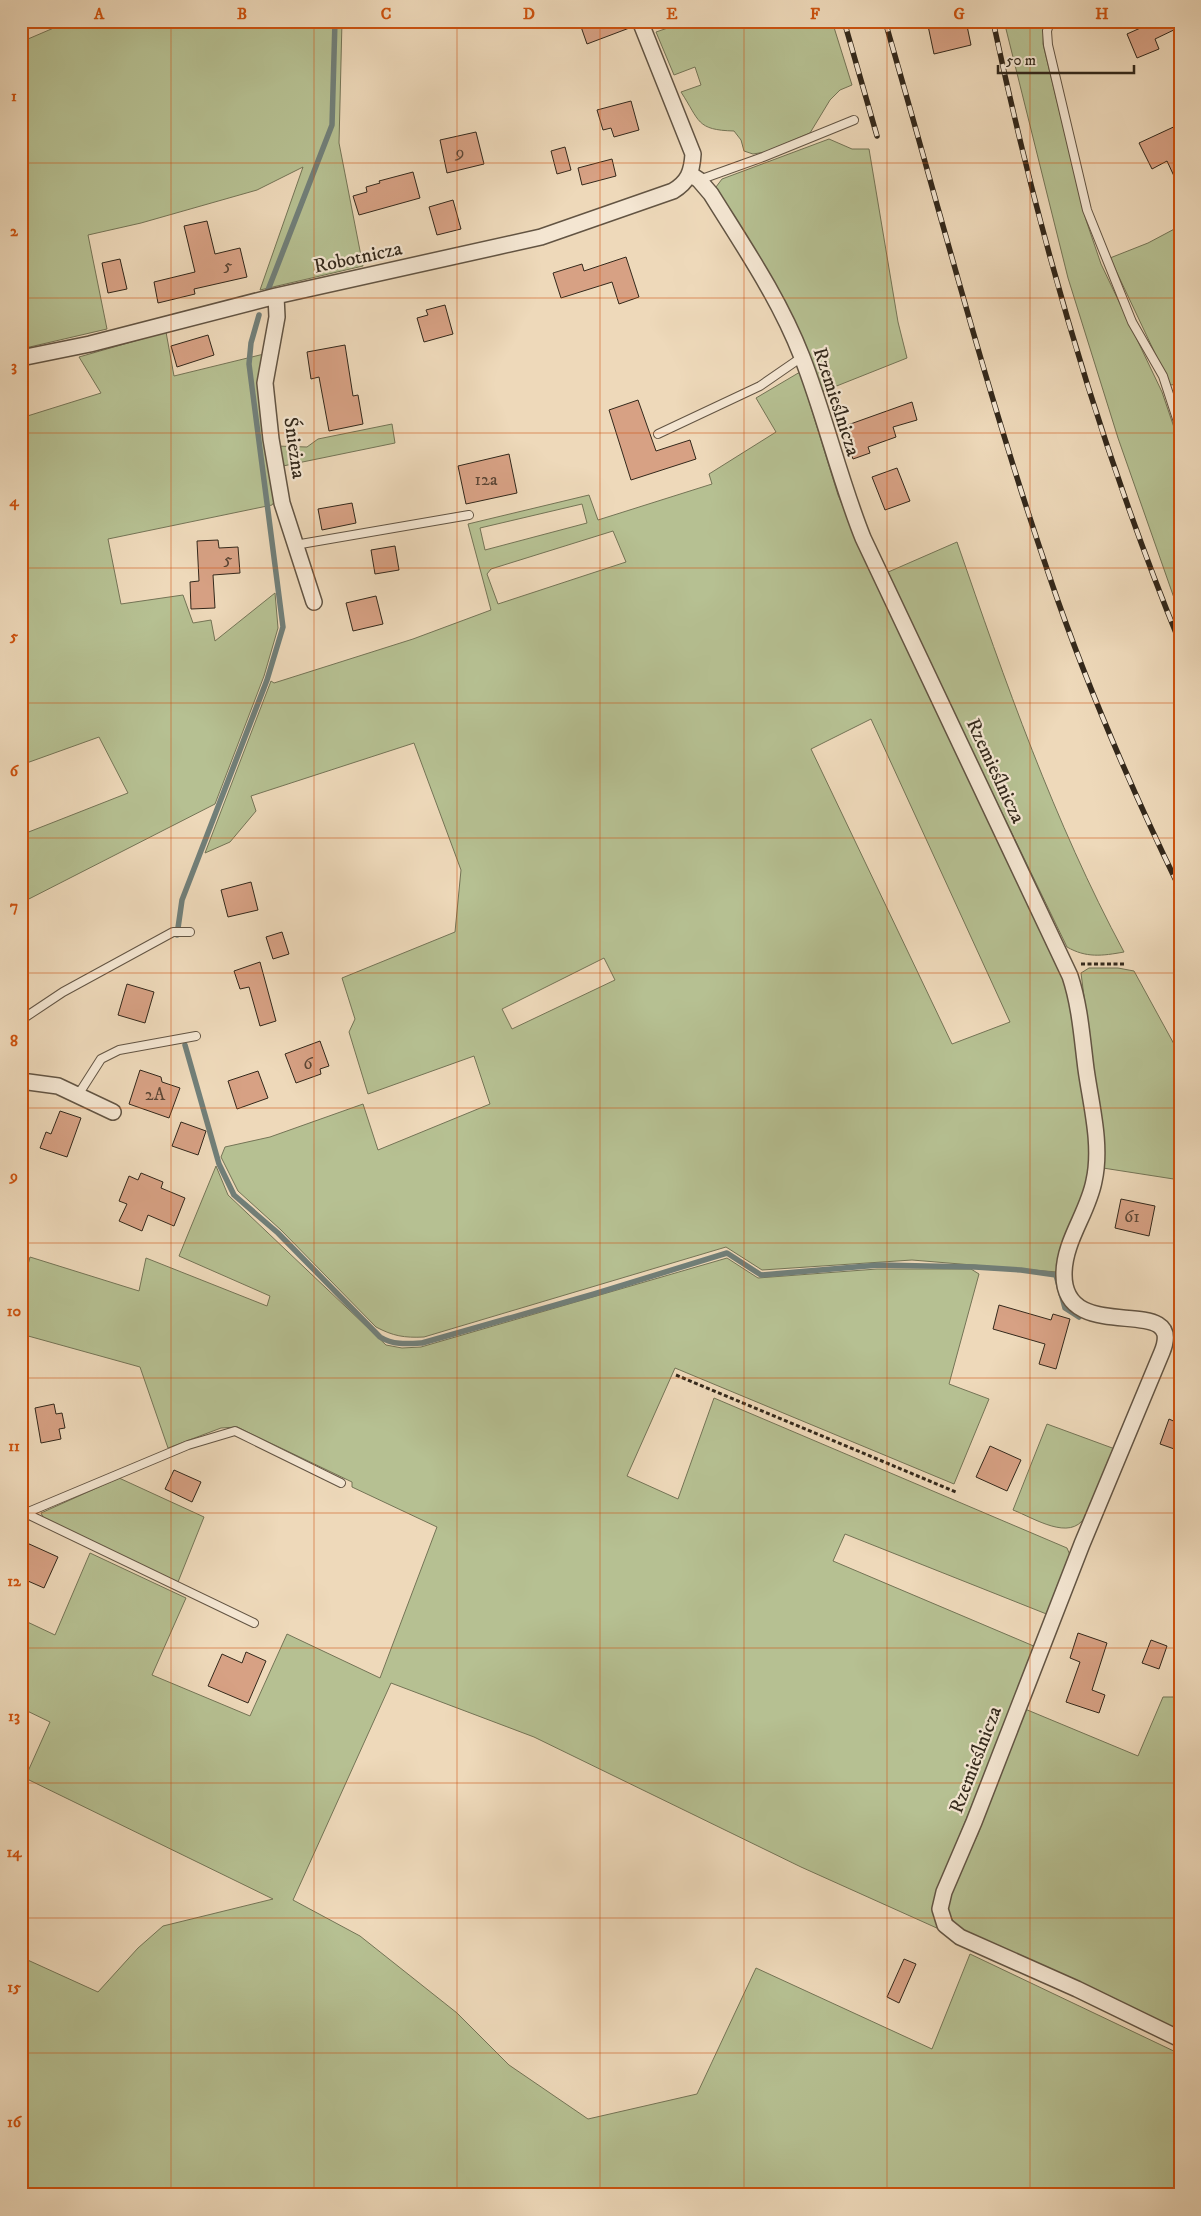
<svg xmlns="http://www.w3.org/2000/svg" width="1201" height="2216" font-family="'IM FELL DW Pica',serif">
<rect width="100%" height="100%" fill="#eed9ba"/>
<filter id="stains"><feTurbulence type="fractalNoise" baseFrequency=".004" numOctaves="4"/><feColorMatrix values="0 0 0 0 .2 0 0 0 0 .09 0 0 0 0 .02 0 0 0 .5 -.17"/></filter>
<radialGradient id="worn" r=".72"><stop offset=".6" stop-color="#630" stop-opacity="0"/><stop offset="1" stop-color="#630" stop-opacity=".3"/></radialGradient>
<!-- green -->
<path fill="#b6c092" stroke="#747456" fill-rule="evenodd" d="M70,21H342L339,143L363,266L260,290L303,167L257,190L141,223L88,235L107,329L21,349V42Z
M688,21H832L852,85L840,90L830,100L810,133L765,152L753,154L744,151L741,140L734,131C696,130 700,121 681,92L701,85L695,67L674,75L656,32Z
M1004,21H1044L1043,44L1086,220L1101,264L1162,392L1180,445V615L1118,438L1068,278Z
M829,139L852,149H869L898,322L907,358L819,393L716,187L722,179Z
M1180,226V384L1170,385L1110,258L1148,243Z
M166,332L174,376L264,354L276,499L272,505L108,539L121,604L183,595L193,623L211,620L215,641L275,593L278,628L264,676L215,804L21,903V835L128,793L99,737L21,765V418L101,393L79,357Z
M800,372L838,495L866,561L1060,968L1071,997L1091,1154L1087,1186L1057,1272L912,1260L762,1270L726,1247L424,1337C404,1338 393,1336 376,1327L281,1230L238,1191L221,1157L225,1147L270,1137L363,1104L378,1150L490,1104L474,1056L368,1094L349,1032L355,1019L342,978L455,932L461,870L414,743L251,796L256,811L230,842L205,853L271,681L274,683L413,639L491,610L468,524L589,495L598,520L712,484L709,474L776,432L756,398ZM582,504L587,523L485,550L480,528ZM613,531L626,562L498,604L487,574L491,569ZM871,719L1010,1022L952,1044L811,749ZM604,958L615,980L512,1029L502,1009Z
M392,424L395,443L283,466L276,446L307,447L318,439Z
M957,542C1005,681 1054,822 1124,952C1102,956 1086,958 1067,947L886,573Z
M1089,968H1118L1134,971L1180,1055V1180L1103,1168L1098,1106L1081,973Z
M216,1166L228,1195L386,1345L402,1348L421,1347L727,1258L758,1278L877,1269H971L979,1274L949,1384L989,1399L954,1484L675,1368L627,1476L678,1499L714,1398L1067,1548L1070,1555L1049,1615L845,1534L833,1561L1036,1647L939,1886L935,1915L939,1929L801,1867L534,1737L391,1683L293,1900L360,1936L457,2013L509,2065L588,2119L697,2094L756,1968L932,2049L970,1954L1180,2054V2195H21V1957L98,1992L138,1948L163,1926L273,1899L25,1778L50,1722L21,1708V1619L55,1635L90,1553L186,1598L152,1675L250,1716L287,1634L380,1678L437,1527L352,1487V1482L237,1427L221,1428L168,1448L140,1367L21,1334V1292L30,1257L139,1291L146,1258L267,1306L270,1296L179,1256Z
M1047,1424L1115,1449L1085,1517C1070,1542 1034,1518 1013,1510Z
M119,1478L204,1517L178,1582L45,1521L41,1513Z
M1163,1697H1180V2038L959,1931L947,1910L948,1897L978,1834L1025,1709L1138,1756Z"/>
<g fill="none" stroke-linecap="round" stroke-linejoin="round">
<!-- stream -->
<path stroke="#717f79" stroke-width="5.5" d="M268,290L332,125L335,21
M177,935L182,900L267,680L283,627L249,364L251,343L259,315
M185,1045L219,1164L234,1195L278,1233L380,1337C393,1345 406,1344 422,1343L594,1294L727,1253L761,1275L879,1265L975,1267L1021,1270L1056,1275L1065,1308L1079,1317"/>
</g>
<!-- building -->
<path fill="#d7a184" stroke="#33281b" d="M579,21H631L632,27L587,44Z
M927,21H966L971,45L934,54Z
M1156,21H1180V27L1155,39L1159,49L1137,58L1127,34Z
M631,101L639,130L614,137L611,128L603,130L597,110Z
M1180,124V189L1167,161L1152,169L1139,143Z
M476,132L484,164L447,173L440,140Z
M565,147L571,170L557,174L551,151Z
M612,159L616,176L582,185L578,168Z
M413,172L420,198L359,215L353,196L367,192L366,187L380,183L379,181Z
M453,200L461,229L437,235L429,207Z
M207,221L215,254L240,248L247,277L194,289L195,294L158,303L154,282L195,272L184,226Z
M626,257L639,297L619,304L612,282L561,298L553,273L582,264L584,271Z
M120,259L127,289L108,293L102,263Z
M445,305L453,334L424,342L417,318L428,315L426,310Z
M208,335L214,355L177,367L171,346Z
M345,345L353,396L358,395L363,424L329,431L319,377L311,379L307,352Z
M638,400L656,451L690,440L696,459L631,480L609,410Z
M912,402L917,420L893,427L896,437L868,447L870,453L853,459L842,427Z
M509,454L517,493L466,504L458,466Z
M897,468L910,501L885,510L872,477Z
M352,503L356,523L322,530L318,509Z
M218,540L219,548L238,547L240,573L213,575L215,608L191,609L190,582L199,581L197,541Z
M395,546L399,570L375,574L371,550Z
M376,596L383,624L353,631L346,603Z
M251,882L258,910L228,917L221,890Z
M282,932L289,954L273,959L266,937Z
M260,962L276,1021L260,1026L249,987L240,989L234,971Z
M127,984L154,992L145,1023L118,1015Z
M320,1041L329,1066L320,1069L321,1074L296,1083L285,1054Z
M140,1070L161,1077L162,1082L180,1088L169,1118L129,1104Z
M258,1071L268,1098L237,1109L228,1081Z
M60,1111L81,1118L67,1157L40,1148L46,1132L51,1134Z
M181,1122L206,1131L198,1155L172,1146Z
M141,1173L163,1182L161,1188L185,1198L174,1226L148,1215L142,1231L119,1221L127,1204L119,1201L129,1176L138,1180Z
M1121,1199L1155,1206L1149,1236L1115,1228Z
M999,1305L1051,1320L1053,1314L1070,1319L1056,1369L1039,1364L1045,1344L993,1329Z
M54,1404L56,1414L62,1413L65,1428L59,1429L61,1439L41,1443L35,1408Z
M1169,1419L1180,1424V1451L1160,1444Z
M990,1446L1021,1460L1007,1491L976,1477Z
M174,1470L201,1482L192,1502L165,1489Z
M27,1543L58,1557L44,1588L21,1578V1555Z
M1078,1633L1107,1643L1092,1690L1105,1695L1099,1713L1066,1702L1080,1662L1070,1658Z
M1151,1640L1167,1646L1159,1669L1142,1663Z
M246,1652L266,1661L248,1703L208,1686L222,1654L242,1663Z
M904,1959L916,1964L899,2003L887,1997Z"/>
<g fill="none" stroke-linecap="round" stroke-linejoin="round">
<defs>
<path id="service" d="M1050,21L1047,31L1048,45L1087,210L1132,322L1163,376L1180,428
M699,180L763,157L854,120
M658,434L760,386L802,357
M295,545L469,515
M21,1020L63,992L173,932H190
M78,1095L101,1059L119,1050L196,1036
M25,1513L254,1623
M21,1515L188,1445L235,1431L341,1483"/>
<path id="minor" d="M690,174L699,180L711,194C744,247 779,298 802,357C825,416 839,478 863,538L1070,976C1080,1006 1082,1038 1086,1069C1091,1105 1102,1145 1094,1181C1088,1213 1064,1241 1064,1274C1063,1349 1187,1290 1162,1352L1082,1544L974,1822L944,1892L940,1909L945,1925L960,1937L1077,1989L1180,2039
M276,296L277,317L265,383L271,439L282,503L314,602
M21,358L90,344L276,296L541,237L673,191C688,182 692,172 693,154L640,21
M21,1081L58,1086L113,1112"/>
</defs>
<!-- service casing -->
<use href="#service" stroke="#625443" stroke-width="10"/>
<!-- minor casing -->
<use href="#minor" stroke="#625443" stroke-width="18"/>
<!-- path -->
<path stroke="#33281b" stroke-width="3" stroke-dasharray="4 2.5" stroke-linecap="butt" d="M1081,964H1126
M676,1375L956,1492"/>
<!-- service -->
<use href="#service" stroke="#f4e6d2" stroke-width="8"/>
<!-- minor -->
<use href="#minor" stroke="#f4e6d2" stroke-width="15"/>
<defs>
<path id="rail" d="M844,21L877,136
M885,21C939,207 987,395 1050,578C1086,684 1131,788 1180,889
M993,21C1038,233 1098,442 1180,643"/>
</defs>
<!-- rail casing -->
<use href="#rail" stroke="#33281b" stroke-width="5.5"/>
<!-- rail -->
<use href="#rail" stroke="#f4e6d2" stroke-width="4" stroke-dasharray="11" stroke-linecap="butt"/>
</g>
<!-- grid -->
<path fill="none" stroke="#cd520e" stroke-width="1" stroke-opacity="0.55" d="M171,21V2195M314,21V2195M457,21V2195M600,21V2195M744,21V2195M887,21V2195M1030,21V2195M21,163H1180M21,298H1180M21,433H1180M21,568H1180M21,703H1180M21,838H1180M21,973H1180M21,1108H1180M21,1243H1180M21,1378H1180M21,1513H1180M21,1648H1180M21,1783H1180M21,1918H1180M21,2053H1180"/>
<g text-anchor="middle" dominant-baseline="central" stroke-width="4.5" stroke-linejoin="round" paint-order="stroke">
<!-- number labels -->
<g font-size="18" fill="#5c4635">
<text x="460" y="153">9</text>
<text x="228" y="266">5</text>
<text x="486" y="480">12a</text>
<text x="228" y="560">5</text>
<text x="308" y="1064">6</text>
<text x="155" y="1095">2A</text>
<text x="1132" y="1217">61</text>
</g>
<!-- street labels -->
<g font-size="20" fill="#33281b" stroke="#f4e6d2">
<text transform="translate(358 258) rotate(-12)">Robotnicza</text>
<text transform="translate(836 402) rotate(72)">Rzemieślnicza</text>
<text transform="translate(294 448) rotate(82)">Śnieżna</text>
<text transform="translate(995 771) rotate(65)">Rzemieślnicza</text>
<text transform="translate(976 1760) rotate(-69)">Rzemieślnicza</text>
</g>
</g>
<!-- margin -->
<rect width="1201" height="2216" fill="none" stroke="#eed9ba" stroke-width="55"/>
<!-- scale -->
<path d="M998 65v8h136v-8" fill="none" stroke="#33281b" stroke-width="2.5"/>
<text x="1006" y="65" font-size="15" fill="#33281b" stroke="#f4e6d2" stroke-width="4" paint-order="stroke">50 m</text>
<rect x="28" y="28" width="1146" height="2160" fill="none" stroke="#cd520e" stroke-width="2"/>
<g font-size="16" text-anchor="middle" font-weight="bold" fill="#cd520e">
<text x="99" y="19">A</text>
<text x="242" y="19">B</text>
<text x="386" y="19">C</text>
<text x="529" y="19">D</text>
<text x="672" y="19">E</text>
<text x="815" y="19">F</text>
<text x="959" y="19">G</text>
<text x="1102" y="19">H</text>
<text x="14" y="101">1</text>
<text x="14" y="236">2</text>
<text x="14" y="371">3</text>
<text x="14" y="506">4</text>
<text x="14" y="641">5</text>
<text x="14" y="776">6</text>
<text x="14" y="911">7</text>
<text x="14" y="1046">8</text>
<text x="14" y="1181">9</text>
<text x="14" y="1316">10</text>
<text x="14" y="1451">11</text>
<text x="14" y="1586">12</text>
<text x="14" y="1721">13</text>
<text x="14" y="1857">14</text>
<text x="14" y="1992">15</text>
<text x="14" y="2127">16</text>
</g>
<rect width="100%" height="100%" filter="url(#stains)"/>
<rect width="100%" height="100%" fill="url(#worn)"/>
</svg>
